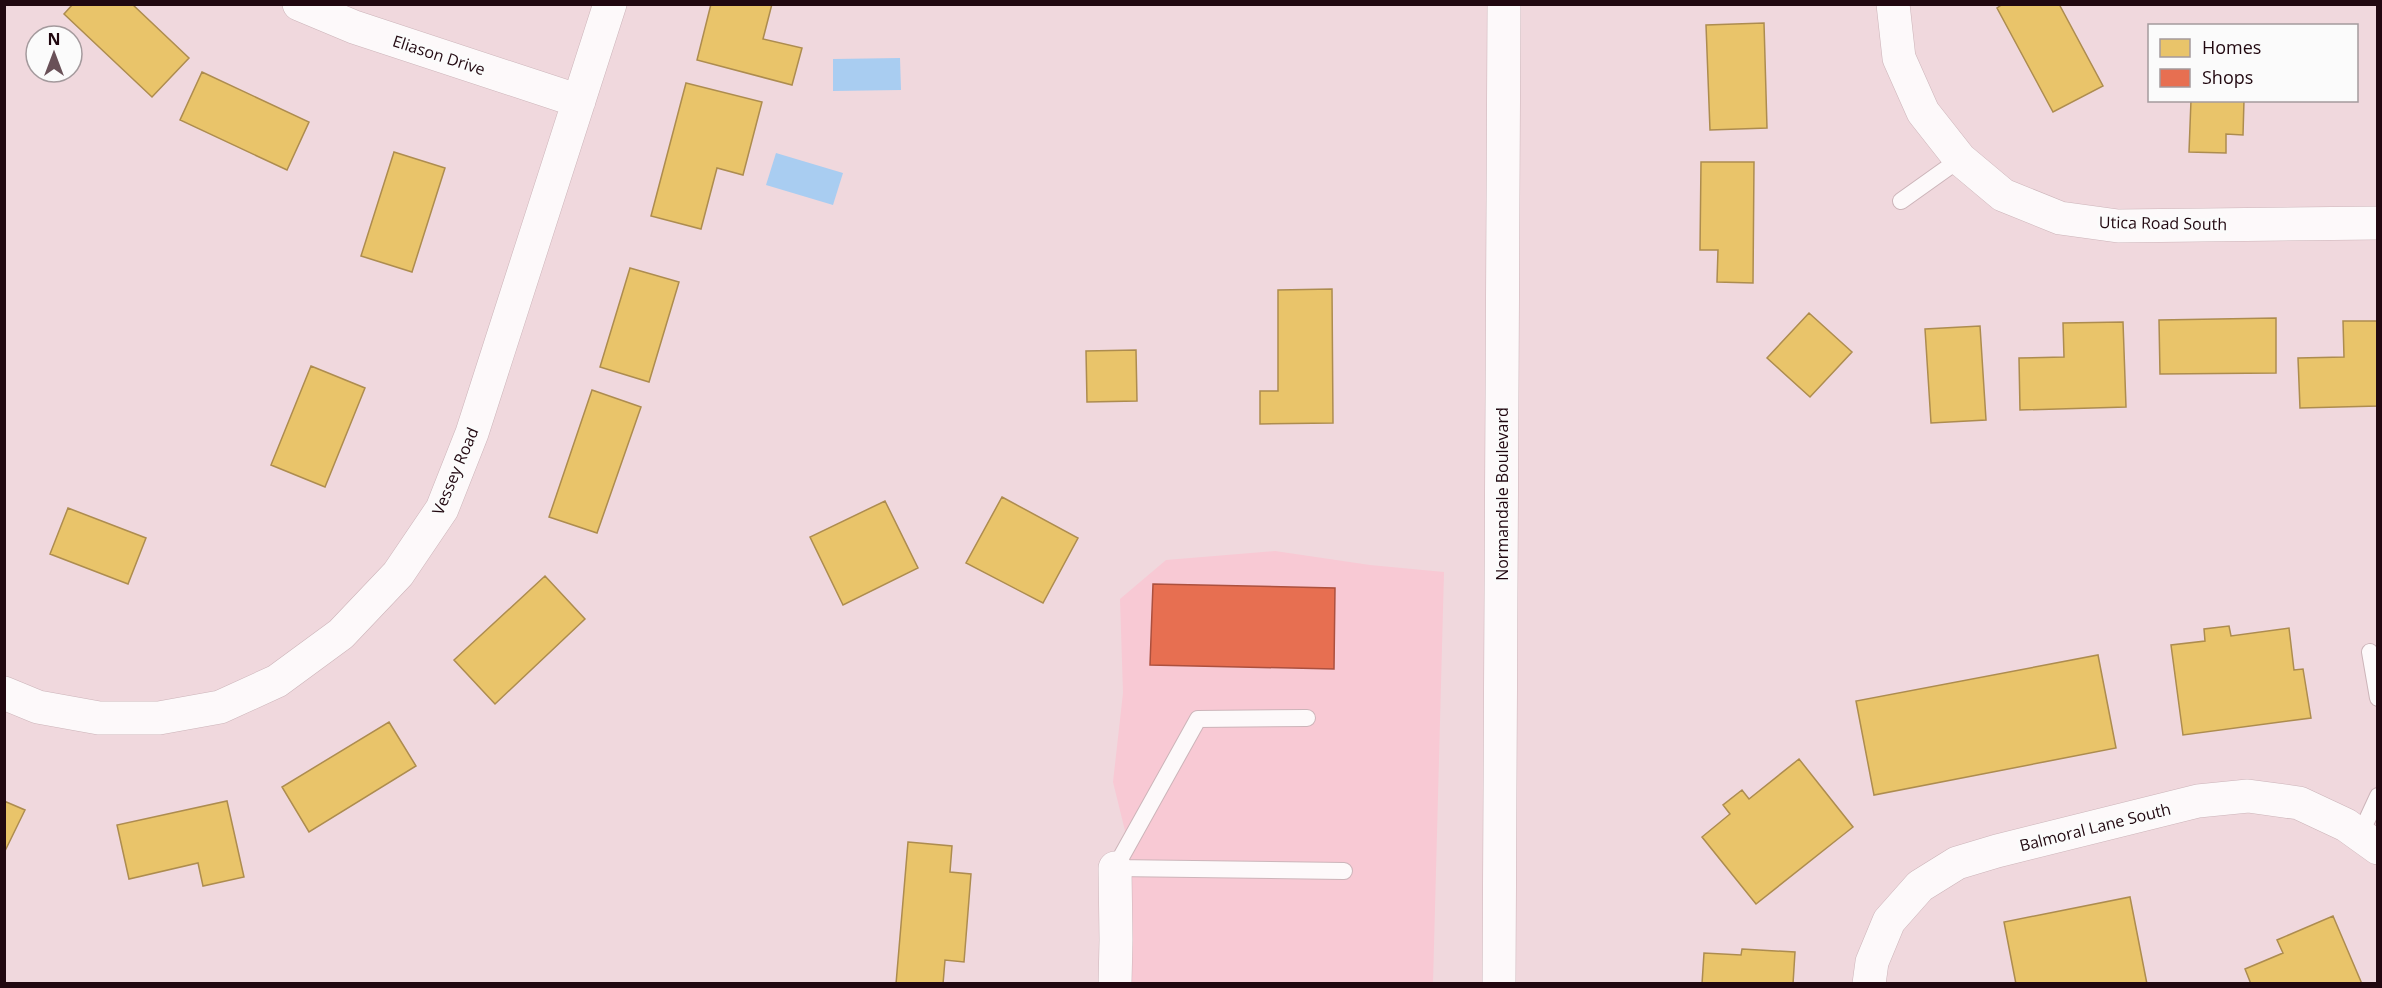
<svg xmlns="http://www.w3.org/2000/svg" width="2382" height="988" font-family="'Open Sans',sans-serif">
<rect width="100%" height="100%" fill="#f0d8dd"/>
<!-- built -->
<path fill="#f8c9d4" d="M1275,551L1370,565L1444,572L1433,983H1117L1128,843L1113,782L1123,693L1120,599L1166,560Z"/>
<!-- water -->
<path fill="#a9cdf1" d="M900,58L901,90L833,91V59Z
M776,153L843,173L833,205L766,185Z"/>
<!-- homes -->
<path fill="#e9c46a" stroke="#ad8c4f" stroke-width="1.5" d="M73,4H132L189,58L152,97L64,14Z
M711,4H772L763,39L802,48L792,85L697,60Z
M2003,4H2059L2103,86L2053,112L1997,8Z
M1764,23L1767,128L1710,130L1706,25Z
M202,72L309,122L287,170L180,120Z
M686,83L762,102L743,175L717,168L701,229L651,216Z
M2191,100H2244L2243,135L2226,134V153L2189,152Z
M394,152L445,168L412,272L361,256Z
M1701,162H1754L1753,283L1717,282L1718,250H1700Z
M630,268L679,282L649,382L600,367Z
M1332,289L1333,423L1260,424V391H1278V290Z
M1809,313L1852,352L1810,397L1767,358Z
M2276,318V373L2160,374L2159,320Z
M2343,321H2378V406L2300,408L2298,358L2344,357Z
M2123,322L2126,407L2020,410L2019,358L2064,357L2063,323Z
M1980,326L1986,420L1931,423L1925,329Z
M1136,350L1137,401L1087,402L1086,351Z
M311,366L365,388L325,487L271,465Z
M592,390L641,407L597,533L549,517Z
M1002,497L1078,538L1043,603L966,563Z
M885,501L918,568L843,605L810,537Z
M68,508L146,538L128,584L50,554Z
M545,576L585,619L495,704L454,660Z
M2229,626L2231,636L2289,628L2294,670L2303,669L2311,718L2183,735L2171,645L2205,641L2204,629Z
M2098,655L2116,748L1874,795L1856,701Z
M389,722L416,766L309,832L282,787Z
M1799,759L1853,827L1756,904L1702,837L1730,814L1723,805L1742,790L1749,799Z
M4,801L25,810L4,853Z
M227,801L244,877L203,886L198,863L129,879L117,825Z
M908,842L952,846L950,872L971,874L964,962L945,960L943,984H896Z
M2130,897L2147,984H2016L2004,922Z
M2333,916L2362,984H2251L2245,969L2283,953L2277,940Z
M1742,949L1795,952L1793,984H1702L1704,953L1741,955Z"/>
<!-- shops -->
<path fill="#e76f51" stroke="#ac503e" stroke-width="1.5" d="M1153,584L1335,588L1334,669L1150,665Z"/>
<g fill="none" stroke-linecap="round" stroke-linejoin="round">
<defs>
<path id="service" d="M1901,201L1960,159
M2370,652L2378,698
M1307,718L1198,719L1115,868L1344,871
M2360,835L2378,796"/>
<path id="minor" d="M299,4L354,27L579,101
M1893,4L1899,58L1923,112L1960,159L2003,195L2060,218L2118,226L2378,223
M4,693L38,707L99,718H159L220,707L277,681L341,634L398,574L442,509L472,433L610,4
M1115,868L1116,940L1115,984
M1869,984L1872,962L1889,921L1920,886L1957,863L1997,851L2198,801L2248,796L2299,803L2346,825L2378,848"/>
<path id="secondary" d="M1499,984L1504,4"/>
</defs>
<!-- service casing -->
<use href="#service" stroke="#ccb4b9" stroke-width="18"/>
<!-- minor casing -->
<use href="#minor" stroke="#ccb4b9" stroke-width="34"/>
<!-- secondary casing -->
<use href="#secondary" stroke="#ccb4b9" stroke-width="34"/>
<!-- service -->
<use href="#service" stroke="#fdf9fa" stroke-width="16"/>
<!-- minor -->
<use href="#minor" stroke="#fdf9fa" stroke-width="33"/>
<!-- secondary -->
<use href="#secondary" stroke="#fdf9fa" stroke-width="33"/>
</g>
<g text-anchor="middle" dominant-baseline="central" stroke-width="6" stroke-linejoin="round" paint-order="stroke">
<!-- street labels -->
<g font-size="16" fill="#210810" stroke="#fbfbfb">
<text transform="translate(439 55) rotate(18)">Eliason Drive</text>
<text transform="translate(2163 223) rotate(1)">Utica Road South</text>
<text transform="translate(455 471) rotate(-67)">Vessey Road</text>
<text transform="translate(1502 494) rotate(-90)">Normandale Boulevard</text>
<text transform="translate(2095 827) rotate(-14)">Balmoral Lane South</text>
</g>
</g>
<!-- border -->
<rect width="2382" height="988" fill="none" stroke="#210810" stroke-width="12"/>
<!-- legend -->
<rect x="2148" y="24" width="210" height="78" fill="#fbfbfb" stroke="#a49a9d" stroke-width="1.5"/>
<rect x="2160" y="39" width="30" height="18" fill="#e9c46a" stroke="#a49a9d" stroke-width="1.5"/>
<text x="2202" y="54" font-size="18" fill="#210810">Homes</text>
<rect x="2160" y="69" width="30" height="18" fill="#e76f51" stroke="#a49a9d" stroke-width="1.5"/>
<text x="2202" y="84" font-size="18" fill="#210810">Shops</text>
<!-- north arrow -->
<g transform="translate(54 54)"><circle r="28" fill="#fbfbfb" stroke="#a49a9d" stroke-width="1.5"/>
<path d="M0-4.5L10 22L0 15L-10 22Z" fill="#695158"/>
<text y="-9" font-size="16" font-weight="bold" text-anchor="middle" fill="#210810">N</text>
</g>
</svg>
